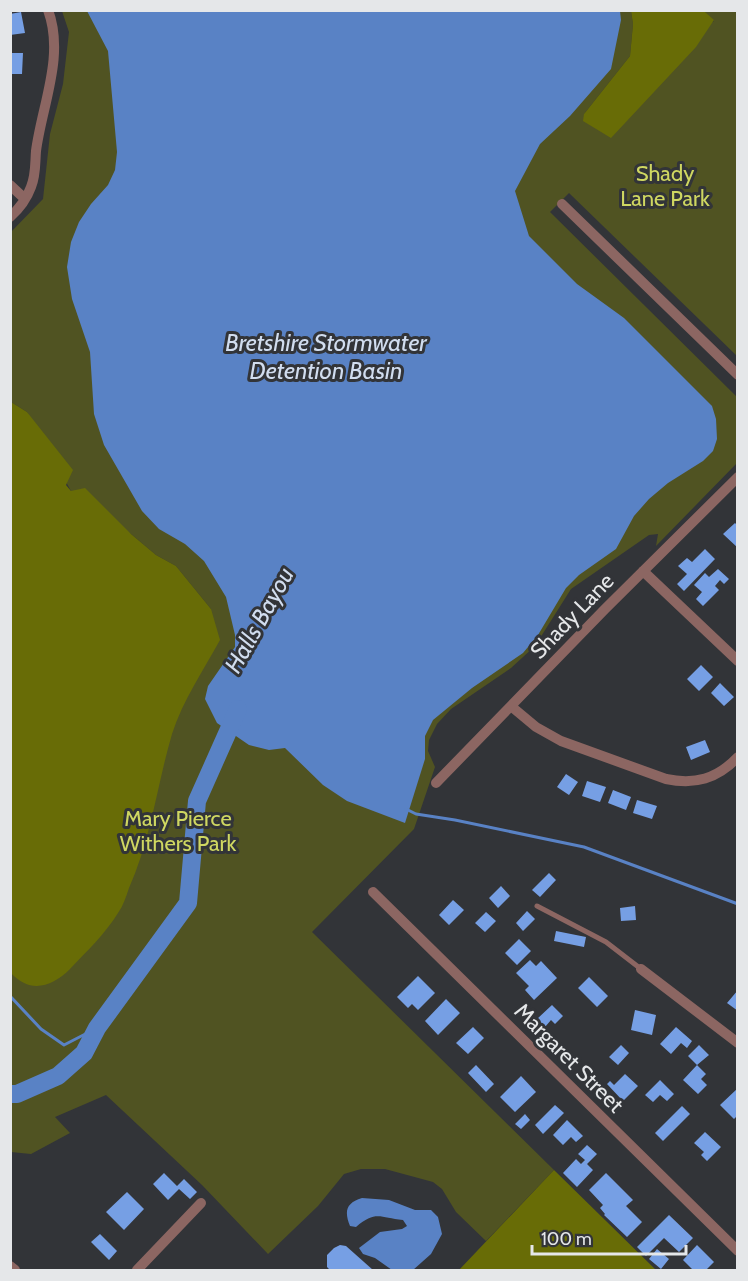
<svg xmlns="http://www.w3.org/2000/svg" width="748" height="1281" font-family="Cabin,sans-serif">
<rect width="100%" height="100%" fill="#323438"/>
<!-- green -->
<path fill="#505322" d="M62,11H631L633,24L630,56L584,114L714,21L704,11H737V356L569,193L550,212L737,397V463L656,546L658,534L649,535L571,589L535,646L511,668L451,709L437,724L429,740L428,751L435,767L414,829L312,932L554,1170L486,1241L456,1212L442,1189L433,1182L385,1169H361L344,1174L318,1206L268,1254L202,1185L106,1095L55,1117L70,1133L31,1154L11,1152V765L211,609L176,566L156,555L131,534L71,491L27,412L11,402L10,233L43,199L50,134L63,84L69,32Z"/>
<!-- forest -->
<path fill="#686c06" d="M631,11H704L714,20L696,47L611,138L583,121L584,114L630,56L633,24Z
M11,402L27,412L73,470L66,485L71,491L85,488L131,534L156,555L176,566L211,609L220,640C203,671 183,700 172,734C157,785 151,839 129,888C126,897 123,906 118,913C105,934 87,951 70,969C52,987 30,994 11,973Z
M554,1170L656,1270H459Z"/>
<!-- water -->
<path fill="#5982c5" d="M87,11H620L621,20L611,69L570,116L540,144L515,191L529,236L577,284L624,318L712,406L716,419L717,439L713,451L703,461L668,483L649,499L634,516L616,549L579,575L566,588L538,635L523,653L472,688L433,720L425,736V759L405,823L347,801L323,785L285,748L269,750L249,745L217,723L205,699L208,686L235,647V635L226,597L204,561L185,544L159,529L142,511L104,445L94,414L90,352L72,299L67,267L71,242L79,222L91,204L108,185L115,170L117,152L108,51Z
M362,1198L389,1200L415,1210H431L438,1217L442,1234L431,1254L413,1270H392L375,1258L363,1254L359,1248L380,1232L402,1229L407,1226L403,1220C380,1218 376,1210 356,1227L350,1226C344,1211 346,1203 362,1198Z"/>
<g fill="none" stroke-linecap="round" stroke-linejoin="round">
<!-- stream -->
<path stroke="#5982c5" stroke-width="3" d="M406,809L416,814L455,820L584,847L738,904
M10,996L41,1029L64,1045L97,1028"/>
<!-- river -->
<path stroke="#5982c5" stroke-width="18" d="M10,1094H17L58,1076L84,1053L97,1028L188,903L197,801L238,709"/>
</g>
<!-- building -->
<path fill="#769fe4" d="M21,12L25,33L10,35V14Z
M10,53H23L22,74H10Z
M735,523L738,526V548L723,534Z
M705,549L715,559L684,591L677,584L687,574L678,566L687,558L692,562Z
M718,569L729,579L724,584L720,580L715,586L719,590L703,606L696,599L702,592L694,585L705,573L709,577Z
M701,665L713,677L699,691L687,679Z
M720,683L734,697L724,706L711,693Z
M705,740L710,752L691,760L686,747Z
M566,774L578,782L569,795L557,787Z
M587,781L606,787L600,802L582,796Z
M613,790L631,797L626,810L608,803Z
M637,800L657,806L652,819L633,813Z
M549,873L556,880L540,897L532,890Z
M501,886L510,896L498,908L489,898Z
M453,900L464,910L449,925L439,915Z
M635,906L636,920L621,921L620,908Z
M527,911L535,919L523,931L516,923Z
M486,912L496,921L485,932L475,923Z
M556,931L586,937L584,947L554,941Z
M519,939L531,951L517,965L505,953Z
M530,960L536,966L541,961L557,978L534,1000L525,990L529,986L516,973Z
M418,976L435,993L418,1010L412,1004L408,1008L397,997Z
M589,977L608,996L597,1007L578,988Z
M738,990V1011L727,1003Z
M446,999L460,1013L438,1035L425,1021Z
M552,1005L563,1016L555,1024L551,1020L545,1027L537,1019Z
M635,1010L656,1015L652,1035L631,1030Z
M473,1027L484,1038L468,1054L456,1043Z
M676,1027L692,1041L687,1048L681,1043L671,1054L660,1044Z
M621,1045L629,1053L618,1065L609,1057Z
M699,1045L709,1055L697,1065L706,1074L701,1079L707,1085L698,1094L683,1080L697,1065L688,1056Z
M476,1065L494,1084L486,1092L468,1073Z
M625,1074L638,1086L623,1101L607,1084L610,1081L614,1085Z
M521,1076L536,1092L515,1112L500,1097Z
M660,1080L674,1094L667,1101L660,1095L653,1102L645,1095Z
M738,1088V1115L734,1119L720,1105Z
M555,1105L564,1113L543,1134L535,1125Z
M682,1106L690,1114L663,1141L655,1133Z
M525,1114L530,1120L521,1129L515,1124Z
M567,1120L583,1136L576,1142L571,1137L563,1145L553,1135Z
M705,1132L721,1147L707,1161L701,1155L704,1152L694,1143Z
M587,1145L597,1154L587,1164L593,1170L577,1187L563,1173L576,1159L581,1164L585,1160L578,1154Z
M164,1173L177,1186L184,1179L197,1192L190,1199L179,1189L168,1200L153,1184Z
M606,1173L633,1200L626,1206L642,1222L627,1237L604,1215L605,1214L600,1208L603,1205L589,1190Z
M127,1192L144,1209L124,1230L106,1212Z
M669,1215L693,1238L679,1252L664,1238L646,1256L637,1247Z
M100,1234L117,1251L109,1260L91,1242Z
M340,1245L346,1246L373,1270H330L327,1267V1255L334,1248Z
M697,1245L714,1262L706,1270H691L692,1269L683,1260Z
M657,1249L669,1259L661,1269L649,1259Z"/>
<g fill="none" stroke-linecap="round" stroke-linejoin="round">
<!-- service -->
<path stroke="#8c6662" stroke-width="5" d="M537,906L606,942L641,969"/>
<!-- minor -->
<path stroke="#8c6662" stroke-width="10" d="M10,185L25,199
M562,204L738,375
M10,217C19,209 27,198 31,187C36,175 35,163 36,151C42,105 65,56 48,10
M643,571L738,661
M512,707L536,727L561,741L666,779C695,785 717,779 738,757
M436,783L605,609L738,477
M373,892L738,1251
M641,969L738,1043
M10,1266L15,1270
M137,1270L201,1203"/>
</g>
<g text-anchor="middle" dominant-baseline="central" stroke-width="6" stroke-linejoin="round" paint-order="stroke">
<!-- park labels -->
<g font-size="22" fill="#cfd761" stroke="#323438">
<text x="665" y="173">Shady<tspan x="665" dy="25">Lane Park</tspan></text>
<text x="178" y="818">Mary Pierce<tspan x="178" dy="25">Withers Park</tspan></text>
</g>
<!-- street labels -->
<g font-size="22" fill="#e5e7e9" stroke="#323438">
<text transform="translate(572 616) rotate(-46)">Shady Lane</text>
<text transform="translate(569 1058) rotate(45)">Margaret Street</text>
</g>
<!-- water labels -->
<g font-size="24" font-style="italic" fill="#d1ddef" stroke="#323438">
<text x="326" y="342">Bretshire Stormwater<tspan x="326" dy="28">Detention Basin</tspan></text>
<text transform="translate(259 620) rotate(-61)">Halls Bayou</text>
</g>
</g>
<!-- border -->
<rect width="748" height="1281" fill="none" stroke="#e5e7e9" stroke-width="24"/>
<!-- scale -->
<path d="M532 1245v9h154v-9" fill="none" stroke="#e5e7e9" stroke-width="3"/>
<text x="541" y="1245" font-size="18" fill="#e5e7e9" stroke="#323438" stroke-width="4.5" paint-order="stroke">100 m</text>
</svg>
